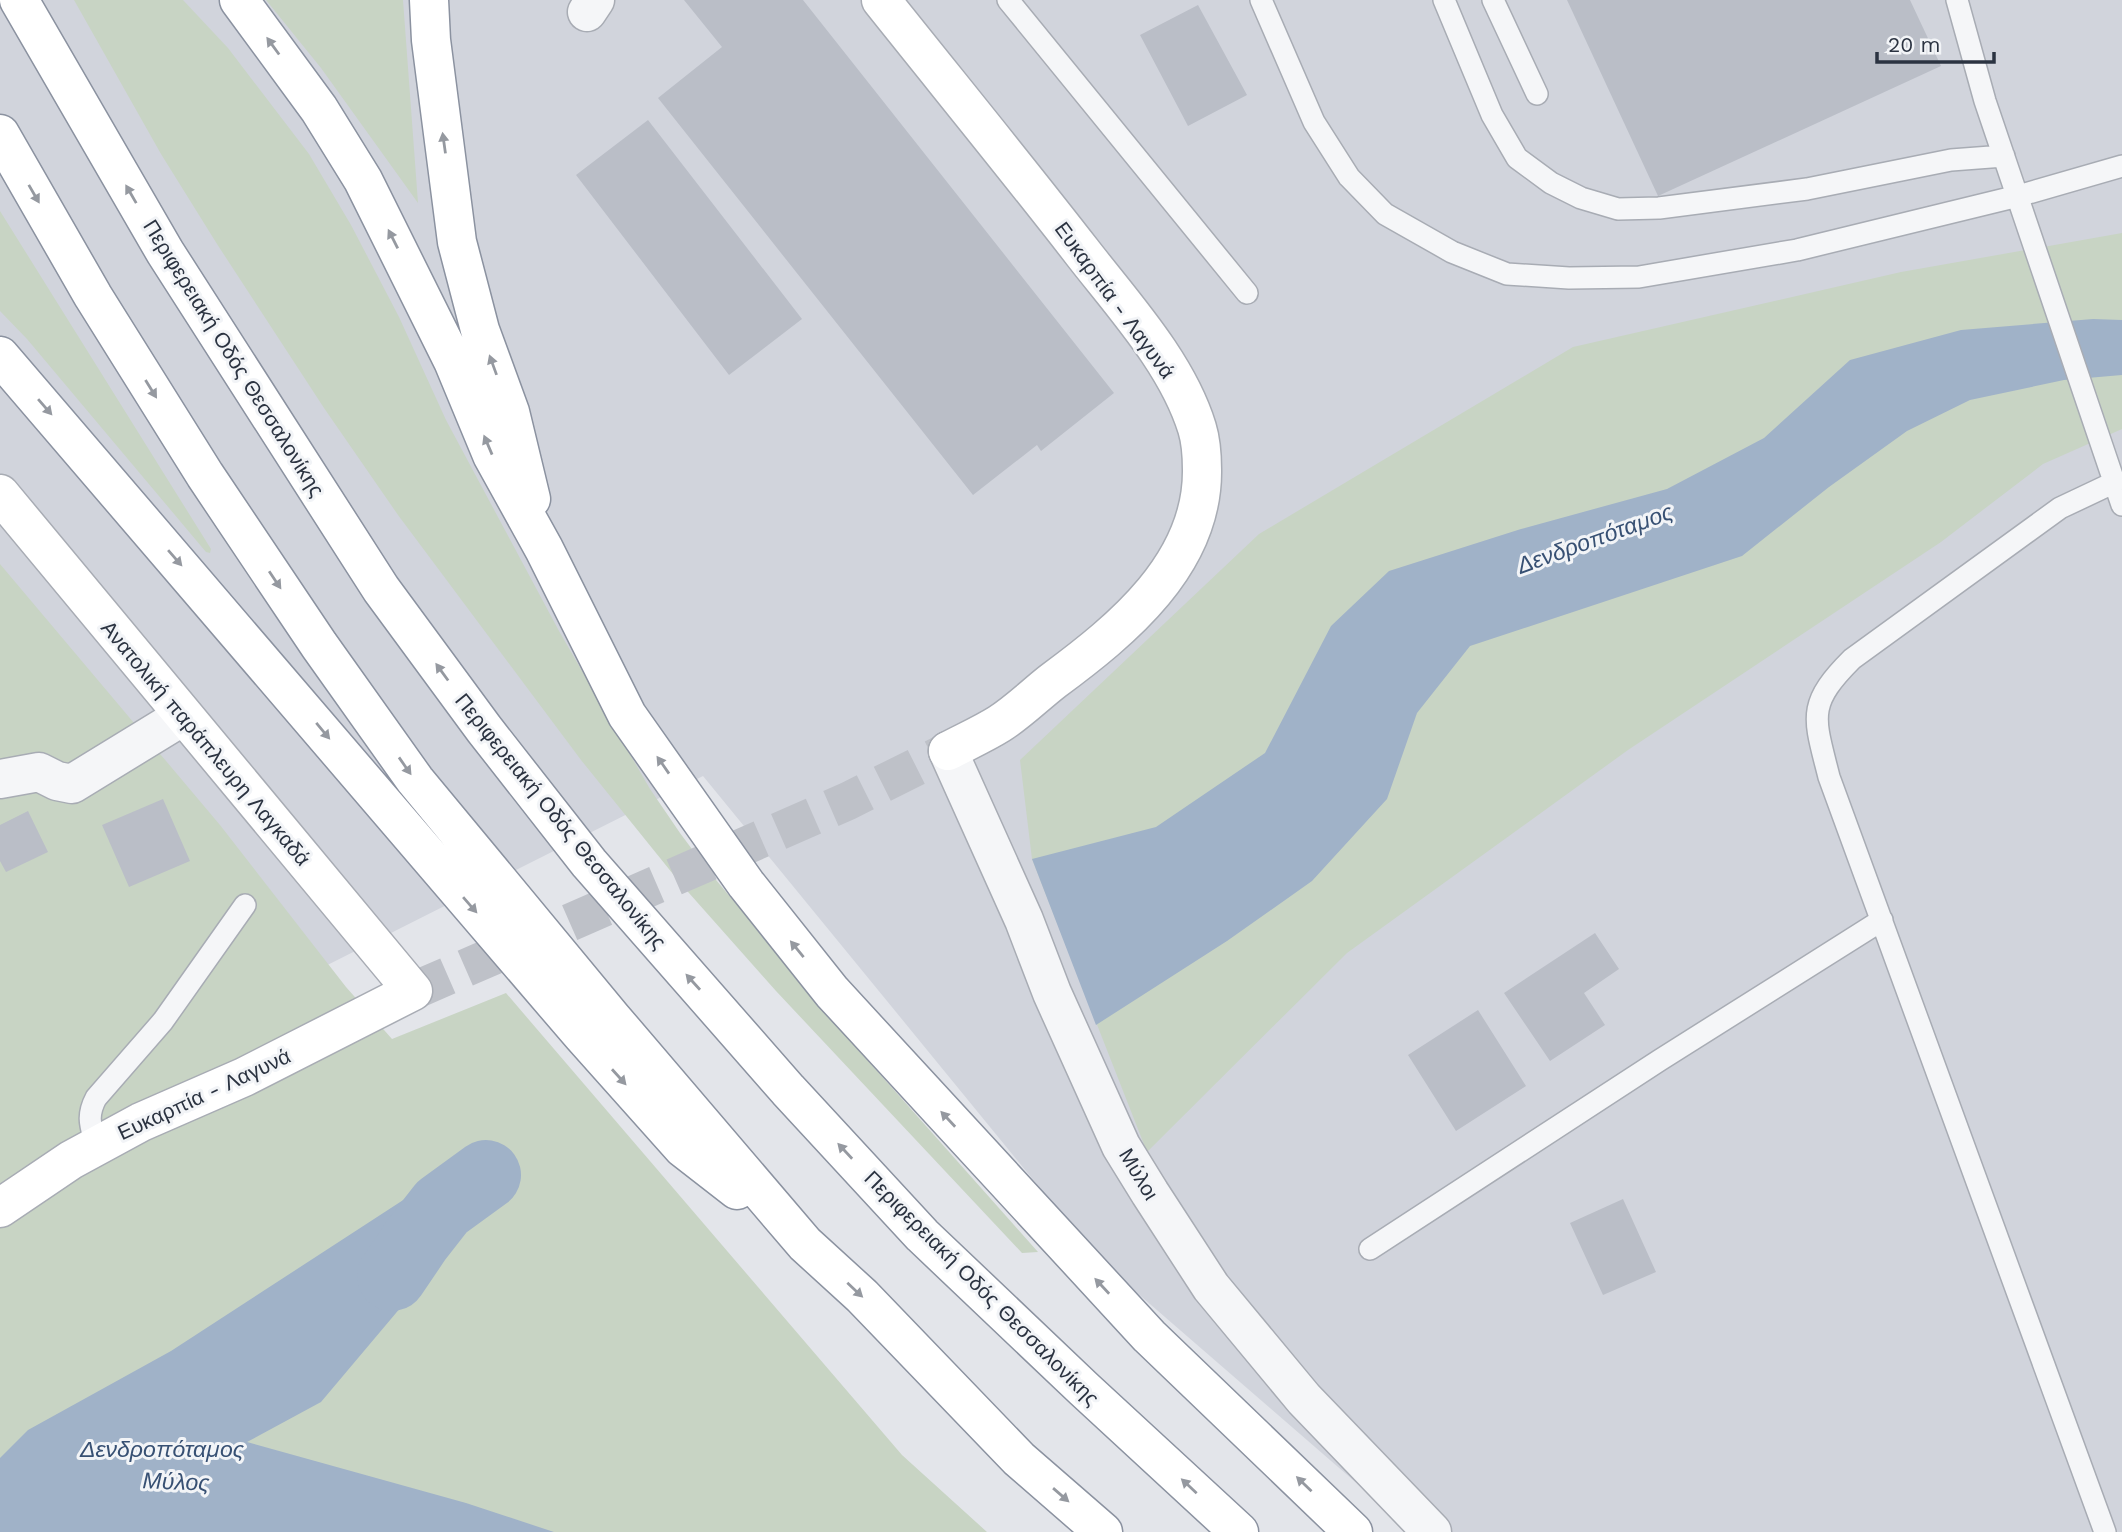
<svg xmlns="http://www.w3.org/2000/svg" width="2122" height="1532" font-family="'Work Sans',sans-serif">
<rect width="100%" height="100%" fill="#e3e5ea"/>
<!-- built -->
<path fill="#d1d4dc" d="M0,0H2122V1532H1413L1098,1259L703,776L67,1096L0,1139Z"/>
<!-- green -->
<path fill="#c8d4c4" d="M74,0H183L228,48L309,154L351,225L399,317L446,420L559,631L650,789L680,833L706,868L862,1054L1038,1252L1022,1253L776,991L681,884L581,760L398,515L324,408L217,244L161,154Z
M266,0H403L418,203L321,68Z
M0,211L211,549L210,553L206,552L27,339L0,311Z
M2122,233V429L2043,464L1941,542L1628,750L1347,953L1147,1152L1032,859L1020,760L1259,534L1573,347L1901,272Z
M0,564L220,825L346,987L392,1039L506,993L902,1455L987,1532H0Z"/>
<!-- water -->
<path fill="#a0b2c8" d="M2093,319L2122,320V375L2064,380L1970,400L1907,431L1829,487L1742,556L1470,646L1417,713L1387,799L1312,881L1227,941L1096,1025L1032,859L1156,827L1265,753L1331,626L1389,571L1521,529L1667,489L1764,438L1850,360L1961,330Z
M434,1180L471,1224L321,1402L247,1442L466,1503L554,1532H0V1458L28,1430L171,1351Z"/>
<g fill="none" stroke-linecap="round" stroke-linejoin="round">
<!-- river -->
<path stroke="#a0b2c8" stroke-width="70" d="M392,1276L417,1239L442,1207L486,1175"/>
</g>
<!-- building -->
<path fill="#babec7" d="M684,0H803L1114,393L1041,451L1037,445L973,495L658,98L722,47Z
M1567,0H1910L1941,66L1658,196Z
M1198,5L1247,95L1188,126L1140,35Z
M648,120L802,319L729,375L576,175Z
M163,799L190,861L129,887L102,825Z
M28,811L48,852L6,872L0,861V825Z
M1595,933L1619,969L1584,993L1605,1025L1550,1061L1504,993Z
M1478,1010L1526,1086L1456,1131L1408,1055Z
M1623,1199L1656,1272L1603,1295L1570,1223Z"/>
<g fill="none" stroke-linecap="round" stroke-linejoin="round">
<!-- secondary-tunnel -->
<path stroke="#bec1c8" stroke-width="38" stroke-dasharray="38 19" stroke-linecap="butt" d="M413,991L848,801L948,751"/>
<defs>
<path id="lane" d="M1008,0L1247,293
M1261,0L1314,122L1349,177L1385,214L1452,252L1507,274L1569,278L1639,277L1797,250L2018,196L2122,166
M1444,0L1492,115L1517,158L1551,183L1581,198L1618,209L1659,208L1807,189L1951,160L2004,156
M1493,0L1537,94
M1957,0L1985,101L2122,505
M96,1146C91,1126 86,1117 96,1098L163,1021L245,905
M1370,1249L1660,1060L1882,920
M2105,1532L1829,777C1814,717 1806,705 1852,659L2060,508L2115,482"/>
<path id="street" d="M587,12L595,0
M948,751L1024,920L1052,993L1121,1146L1150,1193L1211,1287L1304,1399L1432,1532
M0,779L39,772L57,781L72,784L183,716"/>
<path id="secondary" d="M881,0C948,84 1016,167 1082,252C1123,305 1177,363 1197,428C1201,441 1202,456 1202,470C1203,564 1122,630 1053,681C1035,695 1018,712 999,724C983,734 965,742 948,751
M0,494L413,991L244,1077L141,1122L71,1160L0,1208"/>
<path id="highway" d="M19,0L165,252L381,589L484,729L589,863L788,1090L922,1235L1084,1389L1239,1532
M239,0L319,109L363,180L453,361L492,455L544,549L627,715L746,884L832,992L1149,1336L1353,1532
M429,0L431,40L457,242L480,330L510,412L531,499
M0,134L93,296L205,475L319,645L415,780L612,1018L805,1244L862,1296L1019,1459L1103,1532
M0,356L582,1035L683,1148L737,1190"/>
</defs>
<!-- lane casing -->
<use href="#lane" stroke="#a8acb4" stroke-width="24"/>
<!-- street casing -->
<use href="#street" stroke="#a8acb4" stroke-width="41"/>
<!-- secondary casing -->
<use href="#secondary" stroke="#a8acb4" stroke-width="41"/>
<!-- highway casing -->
<use href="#highway" stroke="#8b92a0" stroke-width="41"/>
<!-- lane -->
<use href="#lane" stroke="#f5f6f8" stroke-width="21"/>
<!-- street -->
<use href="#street" stroke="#f5f6f8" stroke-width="38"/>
<!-- secondary -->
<use href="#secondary" stroke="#fff" stroke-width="38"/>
<!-- highway -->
<use href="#highway" stroke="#fff" stroke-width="38"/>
</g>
<!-- one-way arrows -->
<defs><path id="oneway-solid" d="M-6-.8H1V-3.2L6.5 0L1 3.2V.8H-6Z" transform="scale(1.75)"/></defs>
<g fill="#9599a0">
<use href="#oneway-solid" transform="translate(273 46) rotate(-126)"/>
<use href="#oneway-solid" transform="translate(444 143) rotate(-98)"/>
<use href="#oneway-solid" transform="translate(34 194) rotate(60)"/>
<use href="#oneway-solid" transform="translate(131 194) rotate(-120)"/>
<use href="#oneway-solid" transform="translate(393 239) rotate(-117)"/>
<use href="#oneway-solid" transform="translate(493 365) rotate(-110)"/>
<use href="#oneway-solid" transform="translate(151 389) rotate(58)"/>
<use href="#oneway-solid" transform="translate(45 407) rotate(49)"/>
<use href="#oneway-solid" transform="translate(488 445) rotate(-113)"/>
<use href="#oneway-solid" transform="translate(175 558) rotate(49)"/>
<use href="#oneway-solid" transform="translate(275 580) rotate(56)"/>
<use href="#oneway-solid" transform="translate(442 672) rotate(-126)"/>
<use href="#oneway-solid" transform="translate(323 731) rotate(50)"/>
<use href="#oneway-solid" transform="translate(663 765) rotate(-125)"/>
<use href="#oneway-solid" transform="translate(405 766) rotate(55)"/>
<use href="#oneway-solid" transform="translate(470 905) rotate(49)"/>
<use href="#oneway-solid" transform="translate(797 949) rotate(-129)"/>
<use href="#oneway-solid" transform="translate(693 982) rotate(-132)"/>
<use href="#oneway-solid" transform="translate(619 1077) rotate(48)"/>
<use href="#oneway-solid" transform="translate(948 1119) rotate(-133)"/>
<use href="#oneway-solid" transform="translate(845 1151) rotate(-133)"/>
<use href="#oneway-solid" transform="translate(1102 1286) rotate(-133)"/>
<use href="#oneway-solid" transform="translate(855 1290) rotate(43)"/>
<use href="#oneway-solid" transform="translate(1304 1484) rotate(-136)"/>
<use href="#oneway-solid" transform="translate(1189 1486) rotate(-137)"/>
<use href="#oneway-solid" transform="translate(1061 1495) rotate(41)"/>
</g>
<g text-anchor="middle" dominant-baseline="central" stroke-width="6" stroke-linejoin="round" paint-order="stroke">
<!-- street labels -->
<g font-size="21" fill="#2b3341" stroke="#f2f4f7">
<text transform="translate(1115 300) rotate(54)">Ευκαρπία - Λαγυνά</text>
<text transform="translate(234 358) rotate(58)">Περιφερειακή Οδός Θεσσαλονίκης</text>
<text transform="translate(206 743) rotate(50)">Ανατολική παράπλευρη Λαγκαδά</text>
<text transform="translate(561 821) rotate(51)">Περιφερειακή Οδός Θεσσαλονίκης</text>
<text transform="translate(204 1094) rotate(-25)">Ευκαρπία - Λαγυνά</text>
<text transform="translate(1139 1174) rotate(59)">Μύλοι</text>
<text transform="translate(982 1288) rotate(45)">Περιφερειακή Οδός Θεσσαλονίκης</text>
</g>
<!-- water labels -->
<g font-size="23" font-style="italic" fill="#375073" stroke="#f2f4f7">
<text transform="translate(1595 539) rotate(-20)">Δενδροπόταμος</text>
<text x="162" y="1449">Δενδροπόταμος</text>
<text transform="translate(176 1482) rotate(2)">Μύλος</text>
</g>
</g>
<!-- scale -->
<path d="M1877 52v10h117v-10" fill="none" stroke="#2b3341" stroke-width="3.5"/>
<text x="1888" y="52" font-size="21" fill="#2b3341" stroke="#f2f4f7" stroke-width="5" paint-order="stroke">20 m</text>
</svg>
